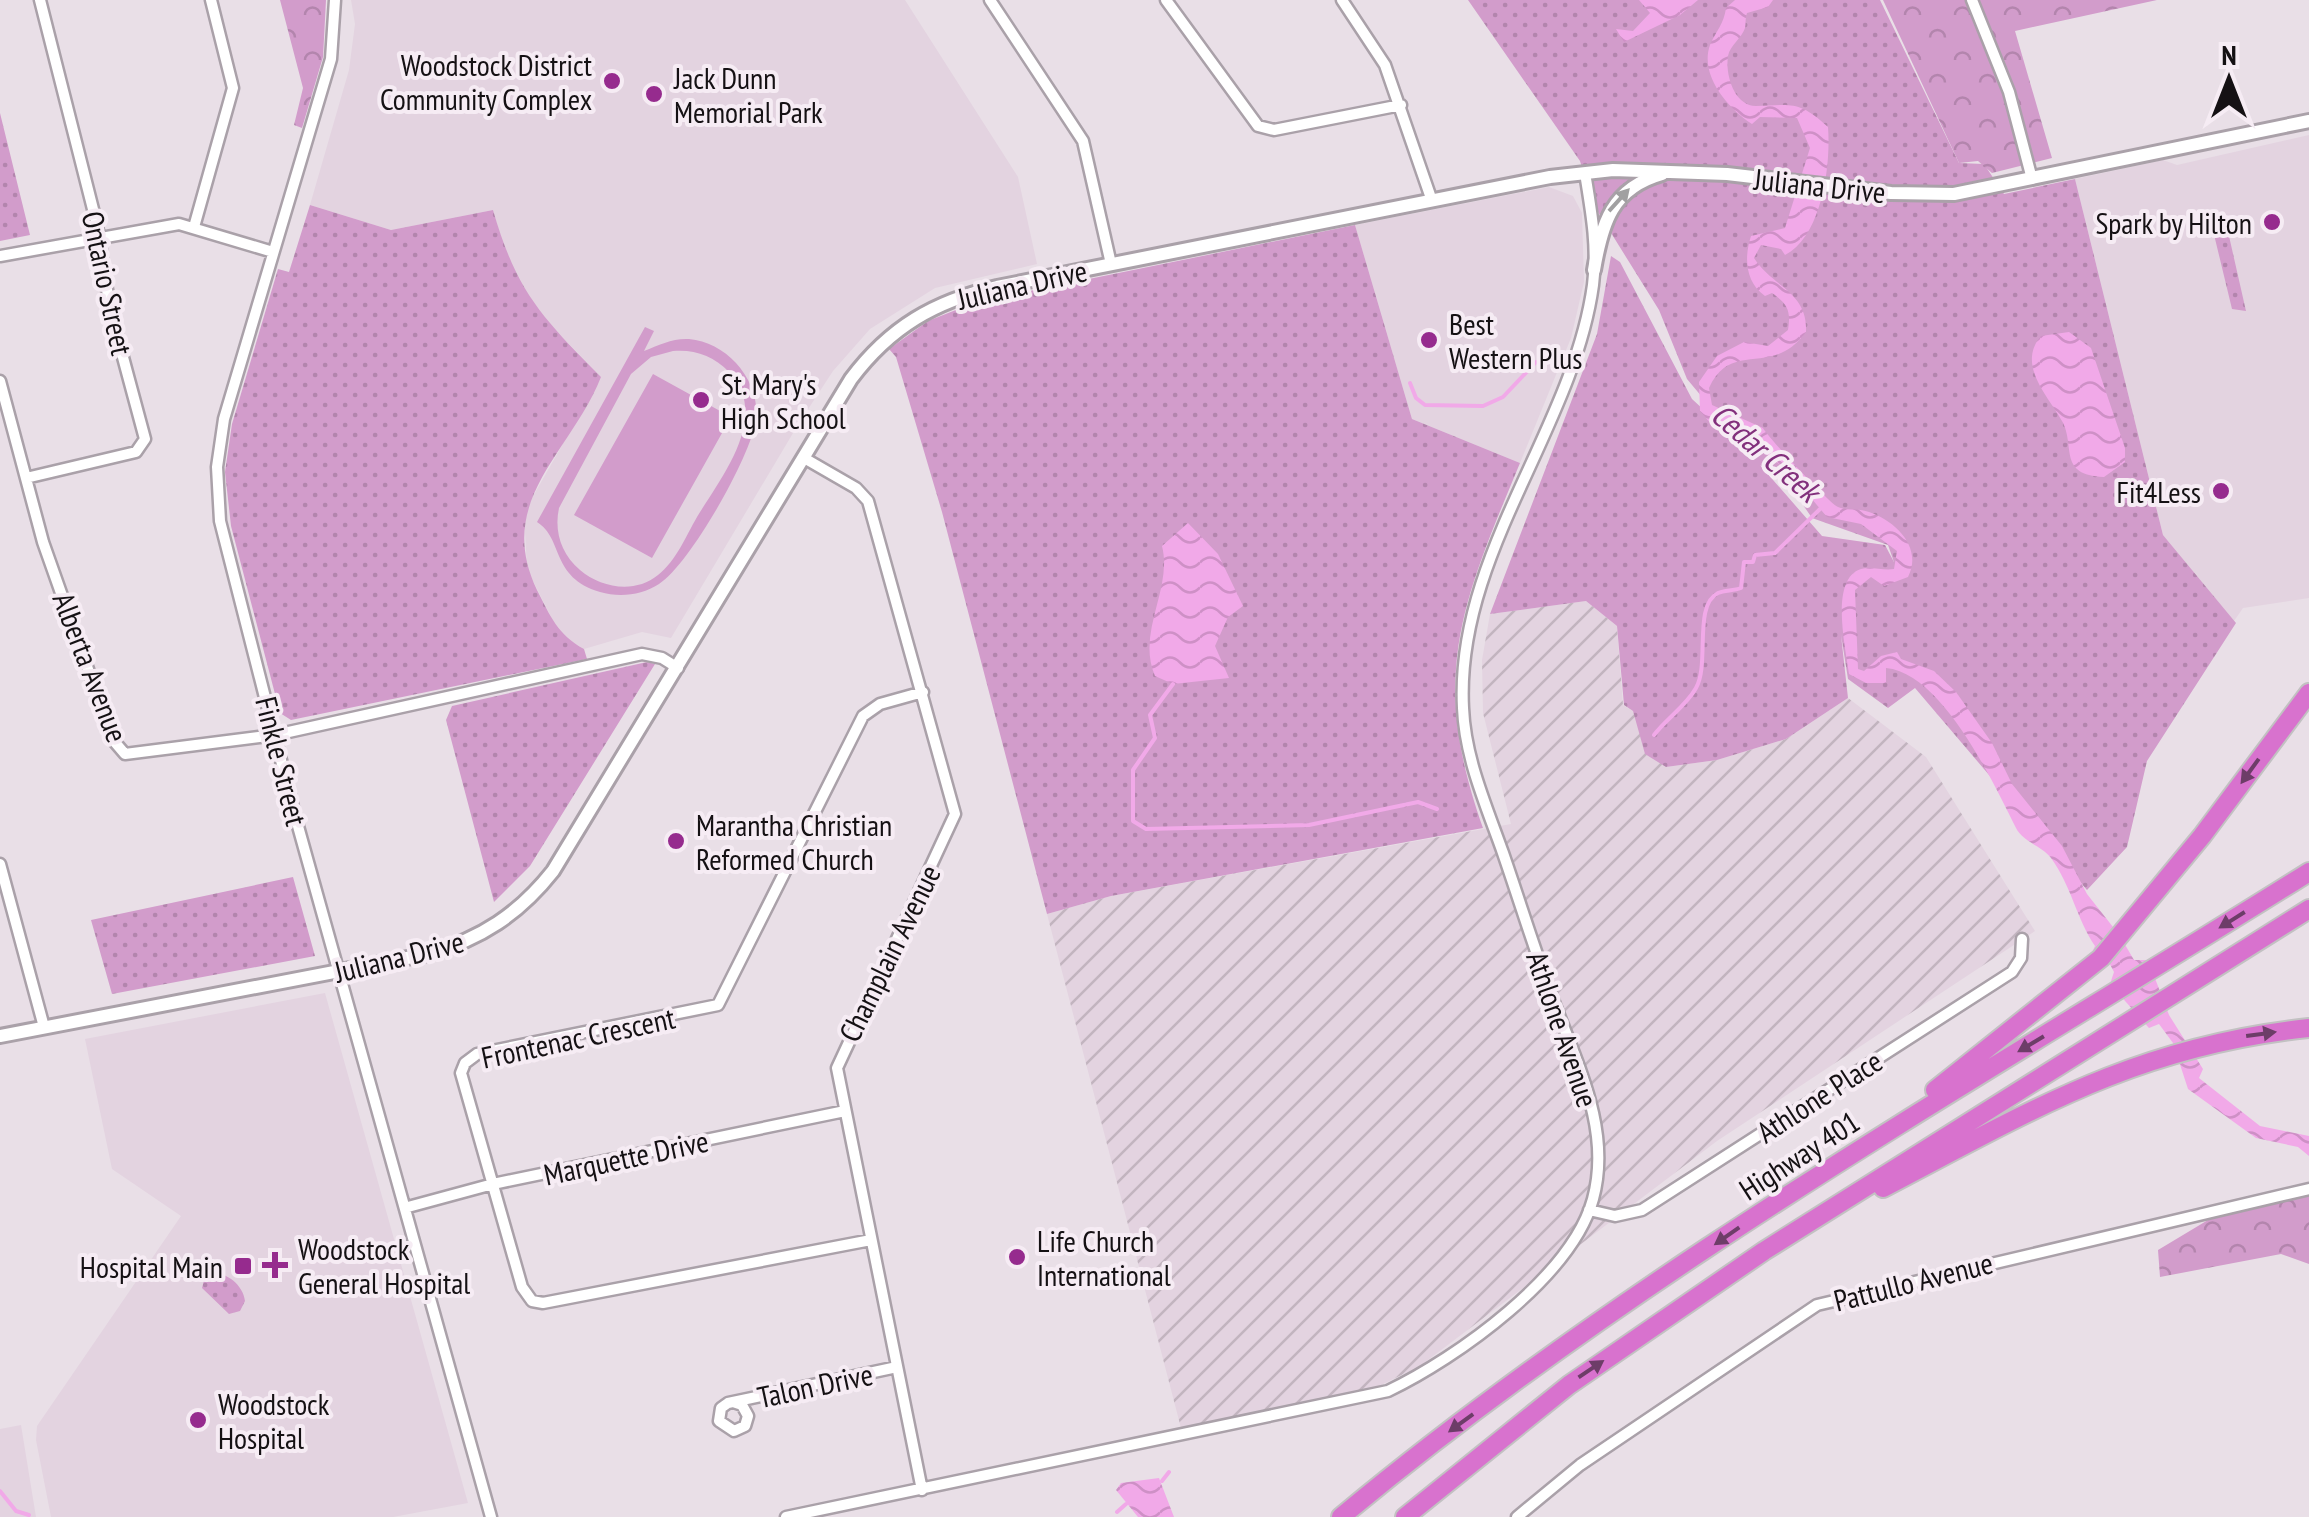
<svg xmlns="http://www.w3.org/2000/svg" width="2309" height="1517" font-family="'PT Sans Narrow',sans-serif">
<defs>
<pattern id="industrial-furrows" width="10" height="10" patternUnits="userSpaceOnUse" patternTransform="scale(2.5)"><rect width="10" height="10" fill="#e3d3e0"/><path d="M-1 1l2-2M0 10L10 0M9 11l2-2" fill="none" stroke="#c2b4bf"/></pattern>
<pattern id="grass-dots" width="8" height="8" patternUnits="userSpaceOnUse" patternTransform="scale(2.5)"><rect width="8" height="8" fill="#d29ccb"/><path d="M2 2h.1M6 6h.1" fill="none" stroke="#b385ad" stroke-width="1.8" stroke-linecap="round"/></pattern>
<pattern id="forest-crowns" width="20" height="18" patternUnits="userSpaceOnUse" patternTransform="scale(2.5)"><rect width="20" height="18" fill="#d29ccb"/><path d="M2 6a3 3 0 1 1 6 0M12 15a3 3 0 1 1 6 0" fill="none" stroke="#b385ad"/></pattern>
<pattern id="water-waves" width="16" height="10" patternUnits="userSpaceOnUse" patternTransform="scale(2.5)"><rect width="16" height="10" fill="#f1a9e8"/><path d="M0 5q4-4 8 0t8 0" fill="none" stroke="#ce90c6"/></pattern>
</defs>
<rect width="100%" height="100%" fill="#e9dfe7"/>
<!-- built -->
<path fill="#e3d3e0" d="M351,0H905L1018,177L1037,264L935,288L870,329L833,371L799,423L671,638L642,632L584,649L560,635L527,569L524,512L601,377L542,316L509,265L493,210L391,230L310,205L349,70L355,24Z
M2309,135V598L2243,608L2234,621L2163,535L2075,179L2163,160L2177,165Z
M1549,187L1573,196L1582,213L1584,282L1571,338L1520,463L1412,419L1355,225Z
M325,993L468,1503L393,1517H51L36,1440L37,1426L181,1216L112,1169L85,1039Z
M21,1425L36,1517H0V1429Z"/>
<!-- industrial -->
<path fill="url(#industrial-furrows)" d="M1586,601L1617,626L1623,705L1633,711L1666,767L1717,760L1786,739L1848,698L1926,757L2035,931L1717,1141L1420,1366L1375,1388L1181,1428L1047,914L1111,896L1511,824L1483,713L1482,660L1490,614Z"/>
<!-- grass -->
<path fill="url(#grass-dots)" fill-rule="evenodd" d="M1468,0H1880L1959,163L1984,164L2004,194L2075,179L2163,535L2236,623L2147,761L2127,847L2087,890L1915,688L1888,708L1848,679L1841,635L1848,698L1786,739L1717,760L1666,767L1645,754L1633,711L1624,705L1617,626L1586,601L1490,614L1597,334L1611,256L1620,262L1692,399L1743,446L1687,379L1659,310L1593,204L1580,161ZM1760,465L1790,486L1812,518L1888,545L1894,562L1885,545L1822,536Z
M0,113L30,235L0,241Z
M310,205L391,230L493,210C517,293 542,317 601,377C571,453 494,500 537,590C551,617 557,634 584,649L587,659L291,720L280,713L231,526L225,472L232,424L278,269L289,272Z
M2217,212L2224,214L2246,311L2232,309L2210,218Z
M1355,225L1412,419L1520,463C1461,605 1429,676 1483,828L1111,896L1047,914L942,512L896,357L889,349L928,321L976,302Z
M647,662L655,664L530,866L494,902L446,720L452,706Z
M293,877L315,956L112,994L91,920Z
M206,1273C223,1270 243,1283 245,1301L240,1311L229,1314L202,1288Z"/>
<!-- forest -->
<path fill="url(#forest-crowns)" d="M280,0H326L323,57L302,128L294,125L303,88Z
M1883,0H2157L2015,31L2052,158L1992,173L1978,161L1959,163Z
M2309,1193V1264L2281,1254L2160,1277L2158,1250L2218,1214Z"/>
<!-- pitch -->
<path fill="#d29ccb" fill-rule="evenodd" d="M645,327L654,331L644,351C659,345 673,338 689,339C727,342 761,381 756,420C751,456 690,564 659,584C642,595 620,598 600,592C550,577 564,539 537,522ZM673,351C694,349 714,356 729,372C771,416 722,476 697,517C686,536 676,561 658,575C635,594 601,588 580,570C561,554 554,531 559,508L631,374L651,357Z
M653,374L731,417L652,558L574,515Z"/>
<!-- water -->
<path fill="url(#water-waves)" d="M1639,0H1698L1680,15L1624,42L1616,29L1633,31L1650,13Z
M1735,0H1773L1768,7L1747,13C1745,18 1746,23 1745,28C1742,38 1730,45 1728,56C1725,74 1734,106 1756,106C1791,105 1799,100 1828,127C1831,165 1822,236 1785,255L1781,249L1761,245L1754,258C1772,287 1808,291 1806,332C1772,379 1732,338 1709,388L1712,405L1763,428C1765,434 1831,505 1838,507C1848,511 1859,508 1869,512C1896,521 1923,548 1908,577L1884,586L1871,577L1855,590L1858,669L1864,671L1881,656L1897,652L1901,659L1934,671L1956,692L1992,743L2012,784L2062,846L2087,894L2113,927L2127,916L2117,931L2134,960H2148L2169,1015L2203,1069L2199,1078L2260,1126L2309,1136V1156L2298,1147L2256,1138L2188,1089L2173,1043L2159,1024L2149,1028L2110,984L2114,972L2102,949L2088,961L2095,946C2077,920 2071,885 2051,858C2042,846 2023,842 2016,828C1993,782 1942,673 1886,668V683H1866L1849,674C1846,649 1829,579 1861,569C1871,566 1883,571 1894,569L1897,551L1861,524L1827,517L1790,473L1747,438L1712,425L1700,411L1699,382L1717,356L1744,342L1768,346L1788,330C1791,311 1788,304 1772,293L1765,296C1745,282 1744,257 1751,236L1785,228L1810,148L1797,118L1760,117L1752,124C1729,109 1699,76 1710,45C1716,31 1724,24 1726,8Z
M2069,332L2091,348L2125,448V462L2104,477C2057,475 2076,446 2062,421C2049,397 2016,365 2041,336Z
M1188,523L1218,554L1243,606L1228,617L1215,646L1229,678L1173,684L1155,676C1136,632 1173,589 1162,546Z
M1159,1478L1174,1517H1138L1116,1490L1121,1483Z"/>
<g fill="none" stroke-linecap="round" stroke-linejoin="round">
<!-- stream -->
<path stroke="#f1a9e8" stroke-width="4" d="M1410,383L1416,398L1425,405L1483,406L1503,397L1536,362
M1173,684L1150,715L1155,738L1133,770V821L1146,829L1309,825L1418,802L1437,809
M1654,735C1666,719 1686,706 1696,688C1710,664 1693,605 1718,593C1725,590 1733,591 1741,588L1744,562H1753L1755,555L1775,553L1820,509
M1162,1481L1169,1472
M0,1491L16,1511L29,1515
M1117,1512L1126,1504"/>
<defs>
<path id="minor" d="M335,0L331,59L224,419L217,467L220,521L296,819L491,1517
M990,0L1083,141L1111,264
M1166,0L1258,126L1274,130L1401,105
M1342,0L1385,65L1432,201
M1972,0L2009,92L2032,179
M194,227L233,88L211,0
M0,256L179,224L273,252
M0,381L43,542L113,740L125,754L275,735L642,654L662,658L678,668
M804,458L856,488L868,501L955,814L837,1068L922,1490
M26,478L136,452L145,439L110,309L97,225L40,0
M0,864L44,1027
M408,1207L493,1184L845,1111
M1589,1210L1615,1216L1642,1210L2012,972L2021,958L2022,939
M871,1240L543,1303L532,1301L522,1287L461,1073L465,1063L477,1054L718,1005L863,716L880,704L923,692
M733,1402L742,1405L748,1416L745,1426L734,1431L719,1421L721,1408L728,1403L897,1367
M786,1517L1388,1391C1457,1358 1572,1276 1593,1199C1611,1133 1580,1070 1557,1010C1537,958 1521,905 1503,853C1486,805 1465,758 1463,708C1455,555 1573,430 1593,285C1598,247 1591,210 1585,173
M1517,1517L1580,1465L1817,1305L2309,1189"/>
<path id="tertiary" d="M1594,270C1602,223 1612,188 1662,174
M0,1036L428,954C481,939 519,914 553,871L851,379C890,327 935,301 997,287L1550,177L1613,170L1727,174L1891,193L1954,194L2309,121"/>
<path id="motorway" d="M1935,1090L2101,958L2202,836L2309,693
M1883,1188C2032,1110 2137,1046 2309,1028
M1341,1517C1640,1268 1981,1078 2309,872
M1405,1517L1569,1385L1764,1251L2309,909"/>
</defs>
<!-- minor casing -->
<use href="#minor" stroke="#aaa1a9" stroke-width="15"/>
<!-- tertiary casing -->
<use href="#tertiary" stroke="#aaa1a9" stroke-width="18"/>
<!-- motorway casing -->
<use href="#motorway" stroke="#c2c1c2" stroke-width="22"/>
<!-- minor -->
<use href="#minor" stroke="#fff" stroke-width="10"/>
<!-- tertiary -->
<use href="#tertiary" stroke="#fff" stroke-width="12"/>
<!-- motorway -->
<use href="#motorway" stroke="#d872ce" stroke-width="18"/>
</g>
<!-- one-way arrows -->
<defs><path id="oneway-solid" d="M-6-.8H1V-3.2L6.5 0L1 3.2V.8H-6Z" transform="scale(2.5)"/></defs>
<use fill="#a1a0a1" href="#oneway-solid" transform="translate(1619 200) rotate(-48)"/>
<g fill="#6d3d68">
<use href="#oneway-solid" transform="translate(2250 771) rotate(126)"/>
<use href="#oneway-solid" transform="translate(2232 920) rotate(148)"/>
<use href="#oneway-solid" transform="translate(2261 1034) rotate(-8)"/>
<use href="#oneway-solid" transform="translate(2031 1044) rotate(149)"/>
<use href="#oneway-solid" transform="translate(1727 1236) rotate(145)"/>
<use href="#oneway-solid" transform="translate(1591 1369) rotate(-34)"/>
<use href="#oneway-solid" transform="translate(1461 1423) rotate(144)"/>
</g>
<!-- markers -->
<g fill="#962b8e" stroke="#f6ecf4" stroke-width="4">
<circle cx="612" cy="81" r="10"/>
<circle cx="654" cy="94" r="10"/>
<circle cx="2272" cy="222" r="10"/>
<circle cx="1429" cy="340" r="10"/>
<circle cx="701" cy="400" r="10"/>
<circle cx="2221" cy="491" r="10"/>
<circle cx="676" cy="841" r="10"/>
<circle cx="1017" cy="1257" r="10"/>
<path d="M270 1250h10v10h10v10h-10v10h-10v-10h-10v-10h10z"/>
<rect x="233" y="1256" width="20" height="20" rx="5"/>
<circle cx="198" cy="1420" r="10"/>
</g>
<g text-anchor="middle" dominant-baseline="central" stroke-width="8" stroke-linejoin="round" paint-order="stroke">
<!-- poi labels -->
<g font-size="30" fill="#151114" stroke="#f6ecf4" text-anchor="start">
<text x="592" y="64" text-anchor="end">Woodstock District<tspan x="592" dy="34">Community Complex</tspan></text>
<text x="674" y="77">Jack Dunn<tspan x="674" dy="34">Memorial Park</tspan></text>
<text x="2252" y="222" text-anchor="end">Spark by Hilton</text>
<text x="1449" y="323">Best<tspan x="1449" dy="34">Western Plus</tspan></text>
<text x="721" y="383">St. Mary's<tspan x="721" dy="34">High School</tspan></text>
<text x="2201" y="491" text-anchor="end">Fit4Less</text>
<text x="696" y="824">Marantha Christian<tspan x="696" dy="34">Reformed Church</tspan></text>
<text x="1037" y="1240">Life Church<tspan x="1037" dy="34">International</tspan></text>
<text x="298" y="1248">Woodstock<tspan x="298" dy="34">General Hospital</tspan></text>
<text x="223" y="1266" text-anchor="end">Hospital Main</text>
<text x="218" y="1403">Woodstock<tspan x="218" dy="34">Hospital</tspan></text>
</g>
<!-- street labels -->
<g font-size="30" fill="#151114" stroke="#f6ecf4">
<text transform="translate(1820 185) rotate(6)">Juliana Drive</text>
<text transform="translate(108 283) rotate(78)">Ontario Street</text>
<text transform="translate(1022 284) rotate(-13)">Juliana Drive</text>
<text transform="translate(91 667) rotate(69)">Alberta Avenue</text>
<text transform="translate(282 761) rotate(76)">Finkle Street</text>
<text transform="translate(889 953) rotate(-64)">Champlain Avenue</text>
<text transform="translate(399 956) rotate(-14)">Juliana Drive</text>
<text transform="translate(1563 1029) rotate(71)">Athlone Avenue</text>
<text transform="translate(578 1037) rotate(-12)">Frontenac Crescent</text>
<text transform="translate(1819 1096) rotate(-33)">Athlone Place</text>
<text transform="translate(1799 1155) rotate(-33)">Highway 401</text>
<text transform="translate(626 1157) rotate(-12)">Marquette Drive</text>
<text transform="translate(1913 1281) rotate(-14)">Pattullo Avenue</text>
<text transform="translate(815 1385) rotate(-12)">Talon Drive</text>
</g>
<!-- water labels -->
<g font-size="32" font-style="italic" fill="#82307c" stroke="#f6ecf4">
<text transform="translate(1766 452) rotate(41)">Cedar Creek</text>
</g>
</g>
<!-- north arrow -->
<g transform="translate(2229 80)" stroke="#f6ecf4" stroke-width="8" paint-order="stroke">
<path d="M0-8L18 38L0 25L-18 38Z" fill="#151114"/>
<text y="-15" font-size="28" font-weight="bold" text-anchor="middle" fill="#151114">N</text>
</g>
</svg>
